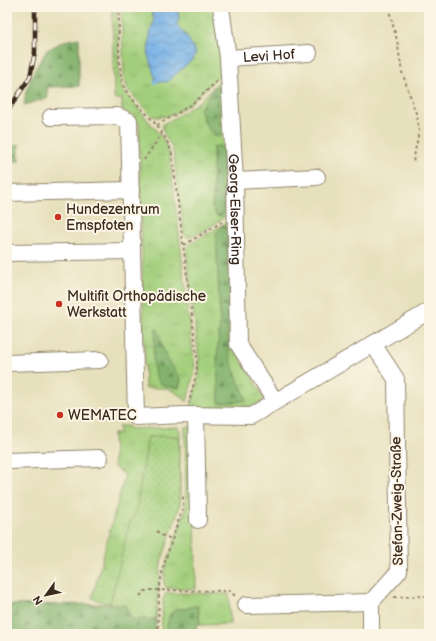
<svg xmlns="http://www.w3.org/2000/svg" width="436" height="641" font-family="'Balsamiq Sans',sans-serif">
<defs>
<pattern id="grass-tufts" width="24" height="20" patternUnits="userSpaceOnUse"><rect width="24" height="20" fill="#a3cf7c"/><path d="M3 7l-1-3M5 7V3M7 7l1-3M15 17l-1-3M17 17v-4M19 17l1-3" fill="none" stroke="#8db26b"/></pattern>
<pattern id="forest-firs" width="22" height="20" patternUnits="userSpaceOnUse"><rect width="22" height="20" fill="#82b26c"/><path d="M5 1l3.5 6h-7zM16 11l3.5 6h-7z" fill="#6c9158"/></pattern>
<pattern id="park-dots" width="8" height="8" patternUnits="userSpaceOnUse"><rect width="8" height="8" fill="#a3cf7c"/><path d="M2 2h.1M6 6h.1" fill="none" stroke="#8db26b" stroke-width="1.8" stroke-linecap="round"/></pattern>
<pattern id="water-waves" width="16" height="10" patternUnits="userSpaceOnUse"><rect width="16" height="10" fill="#74b0e6"/><path d="M0 5q4-4 8 0t8 0" fill="none" stroke="#608fba"/></pattern>
</defs>
<rect width="100%" height="100%" fill="#fcf5e5"/>
<filter id="ink" filterUnits="userSpaceOnUse"><feTurbulence type="fractalNoise" baseFrequency=".025" numOctaves="2"/><feDisplacementMap in="SourceGraphic" scale="8" xChannelSelector="R" yChannelSelector="G"/><feConvolveMatrix kernelMatrix="1 2 1 2 8 2 1 2 1" color-interpolation-filters="sRGB"/></filter>
<filter id="wash" filterUnits="userSpaceOnUse"><feTurbulence type="fractalNoise" baseFrequency=".012" numOctaves="4" result="noise"/><feDisplacementMap in="SourceGraphic" scale="16" xChannelSelector="R" yChannelSelector="G"/><feGaussianBlur stdDeviation="0.9" result="paint"/><feColorMatrix in="noise" values="0 0 0 0 0 0 0 0 0 0 0 0 0 0 0 0 0 1.4 0 .05"/><feComposite in="paint" operator="in"/></filter>
<g filter="url(#wash)">
<rect width="100%" height="100%" fill="#e7e0bc"/>
<!-- grass -->
<path fill="url(#grass-tufts)" stroke="#6f7c4d" d="M112,7H117L119,74L122,89L162,137L167,147L170,158L195,369L187,402C171,386 166,388 145,388L139,124L136,119L122,109V99H114Z
M121,7H151L154,21L150,34L188,38L177,25L179,18L177,7H218L224,70C208,86 177,124 152,116L128,90L124,78Z
M219,81L224,82L231,212C218,222 203,234 187,237L184,234L173,150C170,142 161,133 163,124L176,117L200,101Z
M227,222L229,223L233,346L265,399L249,408L193,409L191,406L199,376V359L186,250L190,244Z
M119,426H129V429L178,427L180,431V505L170,534L168,535L166,540L168,542L161,562L156,619H132L125,605L102,602L92,598L125,474L117,470L114,466L113,434L119,433Z
M185,427H194L196,589L167,588L164,584L165,569L185,510L186,500Z
M166,593L229,594L230,624L200,625L198,607L183,609L177,608L165,634H161L163,599Z"/>
<!-- forest -->
<path fill="url(#forest-firs)" stroke="#5e6e45" d="M79,38V86L47,87L48,98L24,105L26,91L34,71L47,50L64,41Z
M219,86L218,100L221,134L219,137L214,136C207,128 203,120 200,109L215,87Z
M19,144V161H7V149Z
M216,146L223,148V204L225,210L222,215L217,216L212,207L213,193V148Z
M223,225L226,227C228,249 230,272 230,295C230,313 226,332 229,350C231,367 240,384 247,400L236,402L219,403L217,357L220,321L216,233Z
M156,329L158,330L163,349L170,364L180,377L181,381L179,388C174,387 168,387 163,385C148,378 154,342 156,329Z
M110,604L125,605L132,619H156L155,634H7V605Z
M194,606L198,607L200,625H196L197,634H165L170,614L177,608L183,609Z"/>
<!-- park -->
<path fill="url(#park-dots)" stroke="#6f7c4d" d="M179,436L180,506L161,562L156,619H132L125,605L110,604L129,525L136,512L148,437Z"/>
<!-- water -->
<path fill="url(#water-waves)" stroke="#586d82" d="M151,7H177L179,18L177,25L188,38L196,53L193,59L167,82L156,81L148,55L150,34L154,21Z"/>
<g fill="none" stroke-linecap="round" stroke-linejoin="round">
<!-- stream -->
<path stroke="#74b0e6" stroke-width="3.5" d="M155,82L156,81"/>
</g>
</g>
<g filter="url(#ink)">
<g fill="none" stroke-linecap="round" stroke-linejoin="round">
<defs>
<g id="minor">
<path id="s1" d="M221,7L228,58L235,181L238,344L275,401"/>
<path id="s2" d="M228,58L309,53"/>
<path d="M51,117L117,116L129,121L136,417L184,415L251,416L429,311"/>
<path d="M235,181L317,177"/>
<path d="M7,193L131,190"/>
<path d="M7,253L132,251"/>
<path d="M7,363L100,360"/>
<path d="M196,415L198,520"/>
<path d="M7,461L100,458"/>
<path d="M246,605L371,602L399,571L396,379L373,344"/>
<path d="M371,634V602"/>
</g>
</defs>
<!-- minor casing -->
<use href="#minor" stroke="#91856d" stroke-width="18"/>
<!-- path -->
<path stroke="#91856d" stroke-width="2" stroke-dasharray="3 3" stroke-linecap="butt" d="M119,7C119,26 117,74 125,89C129,96 134,101 139,106C153,120 166,134 172,154L197,357V370L189,403
M388,7L397,40L402,72L417,116L419,131L413,162
M157,125L175,115L197,100L217,81
M144,160L162,133
M184,245L222,222
M157,531L161,535L172,539
M140,596L145,591L150,590L230,591L236,597
M394,597L429,596
M158,634L159,591L163,567L183,507V496"/>
<!-- minor -->
<use href="#minor" stroke="#fff" stroke-width="16"/>
<defs>
<path id="rail" d="M7,112L30,77L35,52V7"/>
</defs>
<!-- rail casing -->
<use href="#rail" stroke="#3b2a1e" stroke-width="4.5"/>
<!-- rail -->
<use href="#rail" stroke="#fcf5e5" stroke-width="3" stroke-dasharray="9" stroke-linecap="butt"/>
</g>
</g>
<!-- markers -->
<g fill="#c8321e" stroke="#fcf5e5" stroke-width="1.5">
<circle cx="58" cy="217" r="4"/>
<circle cx="59" cy="304" r="4"/>
<circle cx="60" cy="415" r="4"/>
</g>
<g text-anchor="middle" dominant-baseline="central" stroke-width="4" stroke-linejoin="round" paint-order="stroke">
<!-- street labels -->
<g font-size="14" fill="#3b2a1e" stroke="#fcf5e5">
<text stroke="none"><textPath href="#s2" startOffset="41">Levi Hof</textPath></text>
<text stroke="none"><textPath href="#s1" startOffset="203">Georg-Elser-Ring</textPath></text>
<text transform="translate(397 501) rotate(-91)">Stefan-Zweig-Straße</text>
</g>
<!-- poi labels -->
<g font-size="14" fill="#3b2a1e" stroke="#fcf5e5" text-anchor="start">
<text x="66" y="209">Hundezentrum<tspan x="66" dy="16">Emspfoten</tspan></text>
<text x="67" y="296">Multifit Orthopädische<tspan x="67" dy="16">Werkstatt</tspan></text>
<text x="68" y="415">WEMATEC</text>
</g>
</g>
<!-- margin -->
<rect width="436" height="641" fill="none" stroke="#fcf5e5" stroke-width="24"/>
<!-- north arrow -->
<g transform="translate(46 595) rotate(237)" stroke="#fcf5e5" stroke-width="3" paint-order="stroke">
<path d="M0-3L7 15L0 10L-7 15Z" fill="#3b2a1e"/>
<text y="-6" font-size="11" font-weight="bold" text-anchor="middle" fill="#3b2a1e">N</text>
</g>
</svg>
